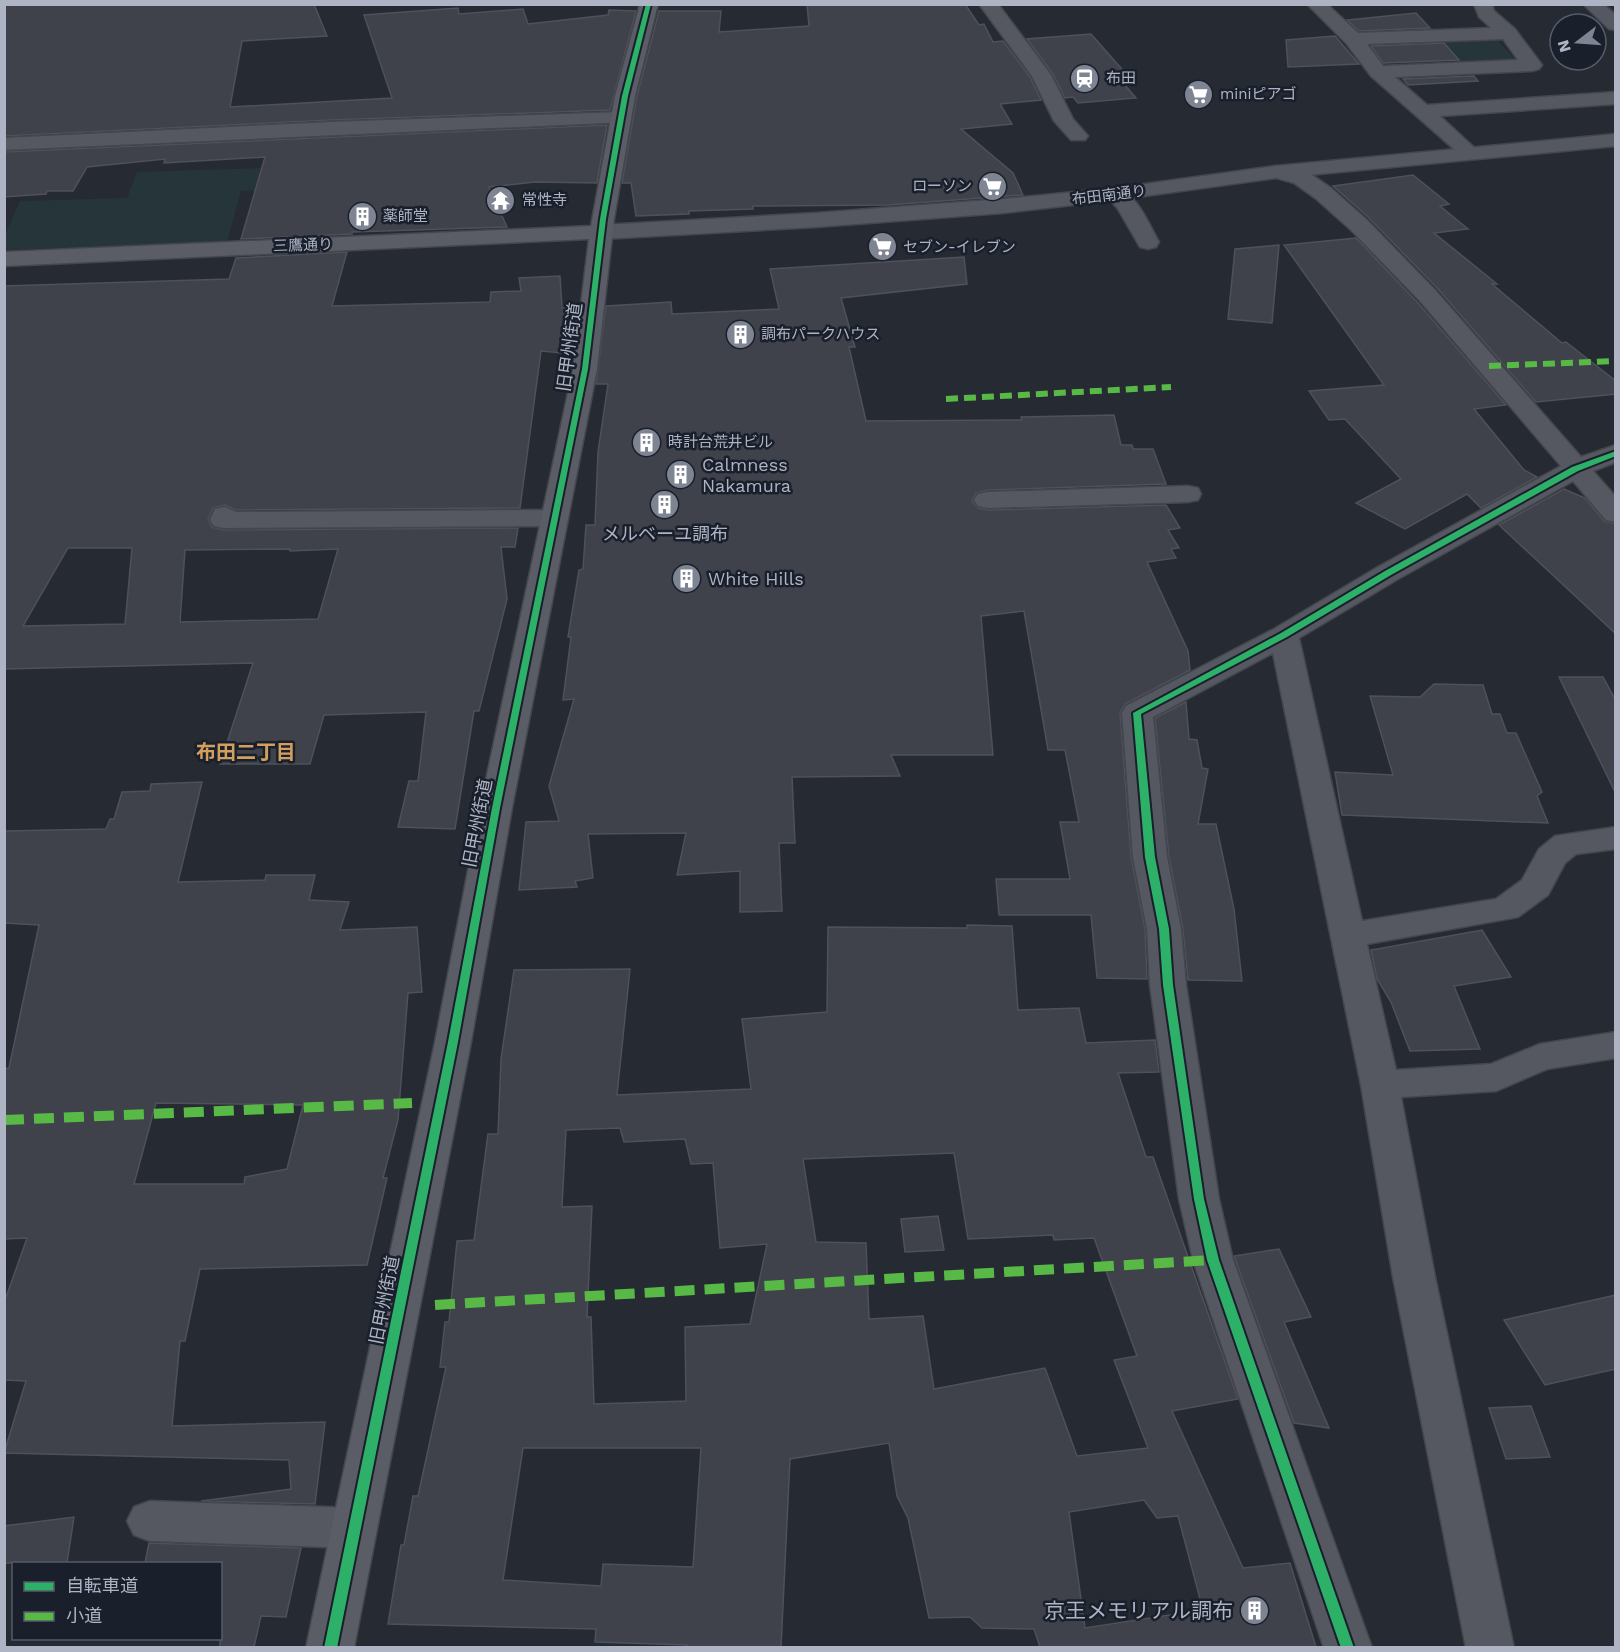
<svg xmlns="http://www.w3.org/2000/svg" width="1620" height="1652" font-family="'Work Sans','Noto Sans JP',sans-serif">
<rect width="100%" height="100%" fill="#262a32"/>
<!-- green -->
<path fill="#26353a" d="M1495,38L1518,62L1458,63L1434,41Z
M296,167L265,190L241,191L227,242L5,250V235L20,201L127,198L137,172Z"/>
<!-- building -->
<path fill="#3f424a" stroke="#4e515b" stroke-width="1.5" fill-rule="evenodd" d="M4,4H314L327,36L242,41L230,107L392,98L364,15L458,8L459,14L523,9L528,24L608,15L609,10L636,11L610,110L331,120L4,136Z
M807,4H965L979,25L984,24L993,42L1003,41L1030,77L1041,100L1000,104L1012,124L961,129L1013,173L1023,195L888,205L753,206V209L689,211V214L636,216L631,183H622L637,96L659,11H721L719,32L809,26Z
M1416,13L1430,28L1359,31L1347,20Z
M1091,34L1127,75L1117,76L1136,98L1078,103L1073,97L1065,98L1053,74L1027,39Z
M1335,36L1359,64L1288,67L1286,40Z
M1444,43L1459,60L1383,63L1371,46Z
M1474,76L1478,81L1408,85L1403,79Z
M607,125L597,183L535,182L489,187L507,227L352,232V234L241,239L265,157L164,163L165,159L87,167L73,191H47L46,194L4,197V152Z
M1413,175L1449,204L1440,206L1468,229L1434,233L1497,284H1492L1562,343L1566,342L1616,381V394L1536,402L1438,289L1369,218L1333,186Z
M1356,238L1418,303L1506,405L1474,409L1524,470L1537,477L1481,508L1467,494L1405,529L1356,503L1401,479L1345,419L1329,420L1309,391L1384,385L1284,245Z
M1279,245L1272,323L1228,319L1235,249Z
M347,252L332,306L490,302L491,292L521,291L519,278L560,276L562,308L578,307L573,354L541,351L520,508L236,510L225,505L213,508L208,519L212,527L224,530L518,528L515,547H501L507,599L479,711H474L455,829L398,827L409,781H418L426,712L324,715L310,764H220L253,663L4,669V286L229,279L236,258ZM68,548H132L125,624L23,626ZM290,549V551L338,549L318,619L180,622L185,550Z
M964,257L967,284L841,298L855,347H849L866,421L1022,420L1021,417L1114,415L1121,445H1132L1133,449H1153L1166,484L988,490L976,493L972,501L978,508L988,510L1166,505L1180,528L1168,530L1179,548L1171,549L1176,558L1147,562L1188,651L1190,670L1125,704L1120,713L1131,857L1145,929L1147,979L1097,978L1091,915H999L996,879H1070L1060,822H1079L1065,750H1048L1024,611L981,616L993,755H891L900,776L792,777L795,843H779L782,911L740,912V871L677,875L686,833L588,834L593,878L575,881L577,887L519,890L526,822L559,821L549,786L574,699L563,700L571,637H568L579,570L583,569L586,525H595L598,452L608,384H596L606,306L671,302L672,314L779,309L770,269Z
M1564,489L1585,498L1604,521L1616,524V634L1499,525Z
M1559,677H1603L1616,701V794Z
M1434,684L1483,685L1492,714H1500L1507,733H1516L1542,792L1537,796L1548,823L1342,815L1335,772L1393,775L1370,696L1420,697Z
M1186,702L1189,739L1197,740L1202,768L1208,769L1198,824H1216L1234,909L1242,981L1188,980L1183,929L1169,857L1155,718Z
M202,782L178,882L265,880L266,875H315L309,900L349,902L340,930L417,927L422,992L408,993L398,1120L383,1178H387L367,1265L200,1269L185,1341H180L172,1426L325,1422L315,1504L201,1501L291,1489L289,1460L4,1453L26,1381L4,1380V1303L27,1238L4,1239V1069L9,1068L39,925L4,923V831L106,829L110,819H114L122,792L150,791L151,784ZM156,1103L303,1105L287,1169L245,1177L244,1184H134Z
M967,925L1012,926L1018,1010L1079,1008L1086,1043L1155,1040L1159,1072L1118,1073L1146,1157H1153L1238,1399L1172,1411L1243,1568L1290,1563L1316,1647H1040L1034,1629L982,1628L970,1617L929,1618L908,1518L897,1496L889,1443L790,1459L781,1647H687V1645L595,1642L596,1629L388,1624L401,1545H404L413,1496H418L446,1367H440L445,1322H449L457,1241L474,1240L488,1134H498L501,1059L514,970L630,969L617,1095L751,1089L742,1019L827,1012L828,927L967,928ZM620,1128L624,1142L685,1139L691,1164L713,1163L720,1248L767,1244L750,1324L685,1327L686,1401L594,1404L591,1317H587L592,1206L562,1207L566,1130ZM954,1153L968,1239L1053,1235L1054,1240L1094,1238L1137,1356L1114,1360L1148,1448L1077,1456L1045,1368L934,1389L923,1316L869,1319L866,1243L816,1242L803,1159ZM523,1448H701L693,1567L603,1564L601,1586L503,1580ZM1144,1500L1157,1518L1178,1516L1203,1610L1085,1628L1069,1512Z
M1482,930L1511,977L1454,986L1480,1049L1410,1051L1391,1002L1377,979L1371,950Z
M938,1216L944,1250L905,1252L901,1219Z
M1279,1249L1311,1317L1284,1322L1329,1428L1294,1423L1234,1256Z
M1616,1295V1369L1545,1385L1504,1320Z
M1531,1406L1550,1457L1506,1459L1489,1408Z
M74,1517L67,1563H4V1526Z
M149,1543L301,1548L286,1617L261,1616L254,1647H220V1563H145Z"/>
<g fill="none" stroke-linecap="round" stroke-linejoin="round">
<defs>
<path id="minor" d="M979,4H998L1051,75L1073,119L1088,136L1085,140H1071L1054,121L1032,76Z
M1307,4H1327L1358,33L1491,28L1479,17L1474,4H1492L1494,11L1515,29L1542,65L1539,69L1532,71L1395,77L1427,105L1616,92V104L1440,116L1480,153L1477,157L1470,159L1463,157L1371,76L1346,43ZM1503,39L1518,60L1383,66L1367,44Z
M1583,4H1603L1616,15V30L1609,29Z
M621,112L628,114L631,118L628,122L4,150V138L331,122Z
M1276,166L1309,173L1331,188L1367,220L1436,291L1581,457L1616,445V462L1593,471L1616,497V522L1606,520L1573,481L1398,579L1299,638L1362,921L1496,899L1522,880L1539,849L1555,836L1616,827V849L1576,854L1565,863L1548,895L1518,917L1367,944L1396,1070L1491,1064L1540,1044L1616,1032V1058L1547,1069L1496,1091L1401,1097L1435,1277L1514,1648H1466L1393,1277L1361,1085L1273,653L1153,717L1167,857L1181,929L1186,985L1219,1199L1233,1260L1372,1648H1324L1193,1260L1179,1199L1150,985L1147,929L1133,857L1122,713L1126,706L1274,629L1378,567L1561,466L1420,301L1351,230L1315,198L1294,183L1269,176L1265,172L1269,168Z
M1116,188C1137,193 1149,225 1159,242L1156,247L1148,249L1140,247L1137,242L1118,209L1105,194L1108,189Z
M1188,486L1198,488L1201,494L1198,500L1188,502L988,508L978,506L974,500L978,494L988,492Z
M225,507L236,512L554,510L564,512L568,518L564,524L554,526L224,528L214,526L210,520L215,509Z
M150,1501L354,1508L370,1514L377,1528L370,1542L354,1548L150,1541L134,1535L127,1521L134,1507Z"/>
<path id="tertiary" d="M1616,134V146L1276,178L1116,200L1003,213L816,227L602,239L594,237L591,232L594,227L602,225L816,213L1003,199L1116,188L1276,166Z"/>
<path id="secondary" d="M640,4H658L635,96L614,219L597,369L512,808L471,1042L354,1648H306L435,1042L480,808L573,369L589,239L4,266V252L591,226L615,96Z"/>
</defs>
<!-- minor casing -->
<use href="#minor" stroke="#44464d" stroke-width="3"/>
<!-- tertiary casing -->
<use href="#tertiary" stroke="#44464d" stroke-width="3"/>
<!-- secondary casing -->
<use href="#secondary" stroke="#44464d" stroke-width="3"/>
<!-- minor -->
<use href="#minor" fill="#565861" fill-rule="evenodd"/>
<!-- tertiary -->
<use href="#tertiary" fill="#565861" fill-rule="evenodd"/>
<!-- secondary -->
<use href="#secondary" fill="#5a5c66" fill-rule="evenodd"/>
<!-- quiet-far1 -->
<path stroke="#58b947" stroke-width="6" stroke-dasharray="12 6" stroke-linecap="butt" d="M1489,366L1616,361
M946,399L1171,387"/>
<!-- quiet -->
<path stroke="#58b947" stroke-width="10" stroke-dasharray="20 10" stroke-linecap="butt" d="M4,1120L412,1103
M435,1305L1213,1260"/>
<defs>
<path id="cycleway" d="M646,4H651L628,96L606,219L588,369L500,808L458,1042L337,1648H324L448,1042L492,808L582,369L600,219L622,96Z
M1616,451V456L1578,471L1391,575L1287,637L1141,714L1155,857L1169,929L1173,985L1204,1199L1219,1260L1354,1648H1341L1207,1260L1194,1199L1163,985L1159,929L1145,857L1133,713L1281,633L1385,571L1572,467Z"/>
</defs>
<!-- cycleway casing -->
<use href="#cycleway" stroke="#1a1f2c" stroke-width="4"/>
<!-- cycleway -->
<use href="#cycleway" fill="#2db169" fill-rule="evenodd"/>
</g>
<!-- icons -->
<defs>
<symbol id="station-disc" viewBox="-11 -11 22 22"><circle r="9.5" fill="#7f8492" stroke="#1a1f2c"/><path d="M-3-6H3Q5-6 5-4V2Q5 4 3 4L4.5 6H3L1.5 4h-3L-3 6H-4.5L-3 4Q-5 4-5 2V-4Q-5-6-3-6ZM-3.5-4v3h7v-3ZM-3.5 1v1.5H-2V1ZM2 1v1.5H3.5V1Z" fill="#fff"/></symbol>
<symbol id="supermarket-disc" viewBox="-11 -11 22 22"><circle r="9.5" fill="#7f8492" stroke="#1a1f2c"/><path d="M-6-5.5h2.5l.6 2H6L4.5 2H-2.5L-4.4-4H-6ZM-1.5 3.2a1.3 1.3 0 1 0 .1 0ZM3 3.2a1.3 1.3 0 1 0 .1 0Z" fill="#fff"/></symbol>
<symbol id="temple-disc" viewBox="-11 -11 22 22"><circle r="9.5" fill="#7f8492" stroke="#1a1f2c"/><path d="M0-6L5-2H3V0L6.5 2.5H4V6H1.5V3h-3V6H-4V2.5H-6.5L-3 0V-2H-5Z" fill="#fff"/></symbol>
<symbol id="building-disc" viewBox="-11 -11 22 22"><circle r="9.5" fill="#7f8492" stroke="#1a1f2c"/><path d="M-4-6H4V6H1V3H-1V6H-4ZM-2.5-4.3h1.7v1.8h-1.7ZM.8-4.3h1.7v1.8H.8ZM-2.5-1h1.7V.8h-1.7ZM.8-1h1.7V.8H.8Z" fill="#fff"/></symbol>
</defs>
<g fill-rule="evenodd">
<use href="#station-disc" x="1068" y="62" width="33" height="33"/>
<use href="#supermarket-disc" x="1182" y="78" width="33" height="33"/>
<use href="#supermarket-disc" x="976" y="170" width="33" height="33"/>
<use href="#temple-disc" x="484" y="184" width="33" height="33"/>
<use href="#building-disc" x="346" y="200" width="33" height="33"/>
<use href="#supermarket-disc" x="866" y="230" width="33" height="33"/>
<use href="#building-disc" x="724" y="318" width="33" height="33"/>
<use href="#building-disc" x="630" y="426" width="33" height="33"/>
<use href="#building-disc" x="664" y="458" width="33" height="33"/>
<use href="#building-disc" x="648" y="488" width="33" height="33"/>
<use href="#building-disc" x="670" y="562" width="33" height="33"/>
<use href="#building-disc" x="1238" y="1594" width="33" height="33"/>
</g>
<g text-anchor="middle" dominant-baseline="central" stroke-width="5" stroke-linejoin="round" paint-order="stroke">
<!-- far-poi labels -->
<g font-size="15" fill="#afb4c5" stroke="#1a1f2c" text-anchor="start">
<text x="1106" y="78">布田</text>
<text x="1220" y="94">miniピアゴ</text>
<text x="972" y="186" text-anchor="end">ローソン</text>
<text x="522" y="200">常性寺</text>
<text x="383" y="216">薬師堂</text>
<text x="903" y="247">セブン-イレブン</text>
<text x="761" y="334">調布パークハウス</text>
<text x="668" y="442">時計台荒井ビル</text>
</g>
<!-- far-street labels -->
<g font-size="15" fill="#afb4c5" stroke="#1a1f2c">
<text transform="translate(1109 195) rotate(-7)">布田南通り</text>
<text transform="translate(303 245) rotate(-2)">三鷹通り</text>
</g>
<!-- street labels -->
<g font-size="18" fill="#afb4c5" stroke="#1a1f2c">
<text transform="translate(569 347) rotate(-82)">旧甲州街道</text>
<text transform="translate(477 823) rotate(-79)">旧甲州街道</text>
<text transform="translate(384 1300) rotate(-79)">旧甲州街道</text>
</g>
<!-- poi labels -->
<g font-size="18" fill="#afb4c5" stroke="#1a1f2c" text-anchor="start">
<text x="702" y="464">Calmness<tspan x="702" dy="21">Nakamura</tspan></text>
<text x="665" y="533" text-anchor="middle">メルベーユ調布</text>
<text x="708" y="578">White Hills</text>
</g>
<!-- neighbourhood labels -->
<g font-size="20" font-weight="bold" fill="#d19f5e" stroke="#1a1f2c">
<text x="246" y="752">布田二丁目</text>
</g>
<!-- near-poi labels -->
<g font-size="21" fill="#afb4c5" stroke="#1a1f2c" text-anchor="end">
<text x="1233" y="1610">京王メモリアル調布</text>
</g>
</g>
<!-- border -->
<rect width="1620" height="1652" fill="none" stroke="#afb4c5" stroke-width="12"/>
<!-- legend -->
<rect x="12" y="1562" width="210" height="78" fill="#1a1f2c" stroke="#565b69" stroke-width="1.5"/>
<rect x="24" y="1582" width="30" height="9" fill="#2db169" stroke="#565b69" stroke-width="1.5"/>
<text x="66" y="1592" font-size="18" fill="#afb4c5">自転車道</text>
<rect x="24" y="1612" width="30" height="9" fill="#58b947" stroke="#565b69" stroke-width="1.5"/>
<text x="66" y="1622" font-size="18" fill="#afb4c5">小道</text>
<!-- north arrow -->
<g transform="translate(1578 42) rotate(253)"><circle r="28" fill="#1a1f2c" stroke="#565b69" stroke-width="1.5"/>
<path d="M0-4.5L10 22L0 15L-10 22Z" fill="#7f8492"/>
<text y="-9" font-size="16" font-weight="bold" text-anchor="middle" fill="#afb4c5">N</text>
</g>
</svg>
